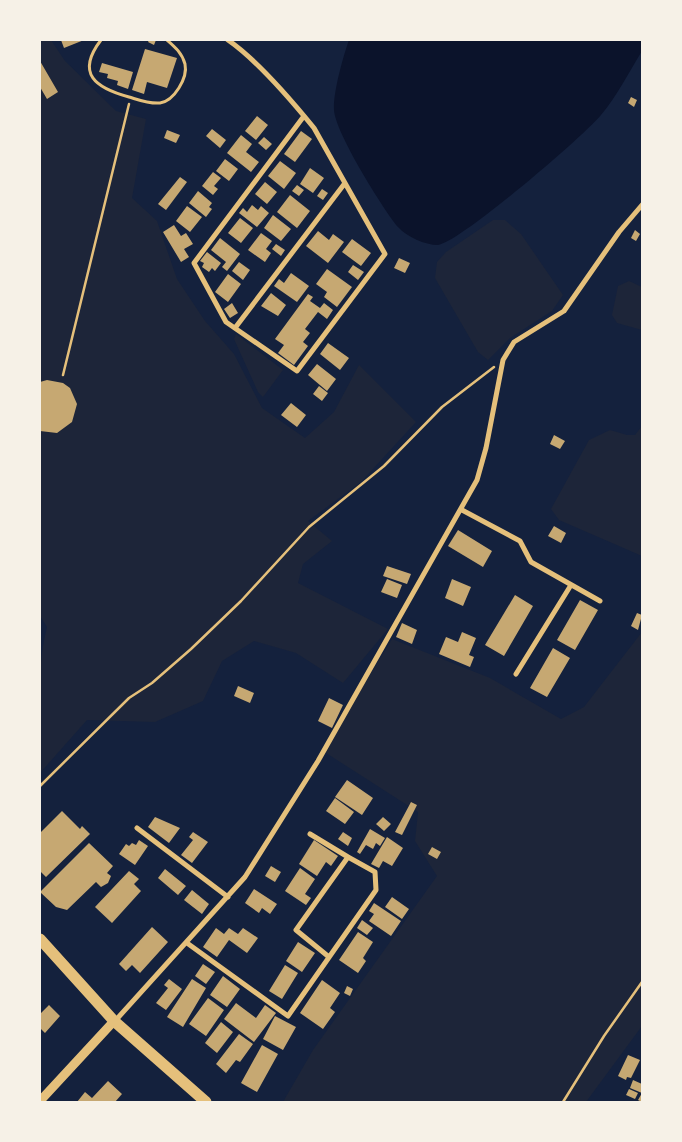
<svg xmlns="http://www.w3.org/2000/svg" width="682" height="1142" font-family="'Fira Sans',sans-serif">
<rect width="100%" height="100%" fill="#14213d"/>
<!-- green -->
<path fill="#1d2539" d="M40,40H51L65,61L116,111L146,119L132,198L157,221L177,279L205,321L234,354L262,408L305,438L334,412L359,365L416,422L361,482L308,521L332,541L303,564L298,583L388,629L343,683L296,653L254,641L222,661L203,701L155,722L87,720L40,773C40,725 35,674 47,627L40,616Z
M493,220H505L521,234L563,295L552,311L510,338L488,360L478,352L435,278L437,262L446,252Z
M629,281L642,287V330L617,323L612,315L618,286Z
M236,334L283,370L263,397L258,392L234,339Z
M642,426V556L559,520L551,509L589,440L610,430L627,435H635Z
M642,632V1026L586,1102H283L313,1050L437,876L415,841L418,812L323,751L392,639L490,678L561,719L584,707Z"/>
<!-- water -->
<path fill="#0b132b" d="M349,40H642V51C629,72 617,96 601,115C584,136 459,243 438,245C425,245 407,237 398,227C383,209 335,132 334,110C333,93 343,57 349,40Z"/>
<!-- building -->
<path fill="#c6a872" d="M61,40H84L64,48Z
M149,40H156L154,45L148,42Z
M145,49L177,58L167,88L147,82L144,94L132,90Z
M40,61L58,92L47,99L40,87Z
M102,63L133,72L128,89L117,85L118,81L107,78L108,74L99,72Z
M631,97L637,100L634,107L628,103Z
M257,116L268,125L256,140L245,131Z
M212,129L226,140L220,148L206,136Z
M167,130L180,135L176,143L164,138Z
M301,131L312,139L295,162L284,154Z
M241,135L252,144L246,152L259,162L251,172L227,153Z
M264,137L272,144L266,150L258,143Z
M225,159L238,169L229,181L216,171Z
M280,161L296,173L284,189L268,176Z
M310,168L324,178L313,193L300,184Z
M213,172L221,178L214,186L218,189L213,195L202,186Z
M180,177L187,182L166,210L158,204Z
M265,182L277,192L267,204L255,194Z
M297,185L304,190L299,196L292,191Z
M322,189L328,193L323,200L317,196Z
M198,191L212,203L209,207L212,209L206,217L189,203Z
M290,195L310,211L297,228L277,212Z
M252,205L258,210L261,206L269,213L257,227L239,213L243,208L247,212Z
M187,206L202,217L190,232L176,221Z
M273,215L291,229L281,241L264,228Z
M240,218L253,228L241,243L228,233Z
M174,225L181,236L186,233L193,244L184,249L189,257L181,262L163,232Z
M635,230L640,234L636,241L631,238Z
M318,231L329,240L333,234L344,242L328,263L306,246Z
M261,233L272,241L266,249L271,253L265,262L248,250Z
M220,238L240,254L227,271L222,267L226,262L211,250Z
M352,239L371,253L361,266L342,252Z
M276,244L285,250L281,256L272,249Z
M207,252L221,263L215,271L212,268L209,272L202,267L204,263L200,261Z
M399,258L410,263L405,273L394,268Z
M239,262L250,270L243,280L232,271Z
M353,265L364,272L358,280L348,272Z
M327,269L352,287L337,307L324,297L327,292L316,284Z
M291,273L309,286L297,302L274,286L279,279L284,283Z
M228,274L241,284L228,302L215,292Z
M271,293L286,305L278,316L261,306Z
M308,294L313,297L310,301L320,308L324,303L333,310L327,319L318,312L305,329L310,333L303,342L308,346L294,365L278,353L284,345L275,339Z
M232,303L238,313L230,318L224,309Z
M328,343L349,358L340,370L320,354Z
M317,364L336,379L327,391L308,375Z
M47,380L63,383L70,388L77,404L72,422L57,433L40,431V382Z
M319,386L328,393L322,401L313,394Z
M291,403L306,415L297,427L281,415Z
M554,435L565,441L560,449L550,444Z
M554,526L566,533L561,543L548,536Z
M458,530L492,551L483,567L448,546Z
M387,566L411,574L407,584L383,576Z
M387,579L402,585L397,598L381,592Z
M452,579L471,587L463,606L445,598Z
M515,595L533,606L504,656L485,645Z
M580,600L598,610L575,650L557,640Z
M637,613L642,615L638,630L631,626Z
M402,623L417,630L412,644L396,637Z
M462,632L476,638L469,655L474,657L470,667L439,654L446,637L458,642Z
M553,648L570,658L547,697L530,688Z
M238,686L254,693L250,703L234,696Z
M329,698L343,705L332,728L318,721Z
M347,780L373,798L362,815L335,797Z
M335,798L354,812L345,824L326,811Z
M411,802L417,805L402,835L395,832Z
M62,811L80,829L82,826L90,834L46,877L40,871V833Z
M155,817L180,828L169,843L148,827Z
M383,817L391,824L384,831L376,824Z
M370,829L385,838L380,846L376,843L373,849L366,845L360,854L357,852Z
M193,832L208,842L192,863L181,855L193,840L189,837Z
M343,832L352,838L348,846L338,839Z
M387,837L403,848L392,866L383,861L379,868L371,864Z
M139,840L148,846L135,865L119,854L126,844L129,846L132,843L136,845Z
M314,840L338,856L331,866L326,862L317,876L299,864Z
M89,843L113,866L107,873L111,876L108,883L101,887L96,882L67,910L56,907L40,892Z
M432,847L441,852L437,859L428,854Z
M271,866L281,872L275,882L265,876Z
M300,868L315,879L305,894L311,898L306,905L285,891Z
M165,869L186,886L178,895L158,878Z
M129,871L139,879L134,884L141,891L112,923L95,907Z
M254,889L277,904L270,914L262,908L259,913L245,903Z
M192,890L209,904L202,914L184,900Z
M392,897L409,909L402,919L385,907Z
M374,903L401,921L391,936L369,921L374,914L369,911Z
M362,920L373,928L367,935L357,928Z
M152,927L168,942L140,973L132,965L126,971L119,964Z
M216,928L224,934L229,928L238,934L243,928L258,938L247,953L229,940L217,957L203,947Z
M358,932L373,942L363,958L366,961L358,973L339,960Z
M298,942L315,953L302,972L286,961Z
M203,964L215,972L206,984L195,976Z
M285,965L298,973L282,999L269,991Z
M223,976L240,989L227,1007L210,995Z
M169,979L182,989L166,1010L156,1003L168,988L164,985Z
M192,979L206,988L183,1027L167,1017Z
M322,980L340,993L330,1008L335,1012L323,1029L300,1013Z
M347,986L353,989L350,996L344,993Z
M208,998L224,1010L206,1036L189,1024Z
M236,1003L256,1018L265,1005L276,1013L254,1042L224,1019Z
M49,1005L60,1016L45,1033L40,1028V1014Z
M275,1016L296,1027L283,1050L263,1039Z
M221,1022L233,1032L217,1053L205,1043Z
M239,1034L253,1044L240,1062L236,1060L226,1073L216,1064Z
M262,1045L278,1054L257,1092L241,1083Z
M628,1055L640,1060L631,1078L627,1077L626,1080L618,1076Z
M633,1080L642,1084V1102L638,1100L642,1093L630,1088Z
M108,1081L122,1094L115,1102H77L85,1092L92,1098Z
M629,1089L638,1093L635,1099L626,1095Z"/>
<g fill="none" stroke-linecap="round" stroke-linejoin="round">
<!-- path -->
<path stroke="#e5c07b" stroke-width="2.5" d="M63,375L129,104
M40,786L129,698L152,683L191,649L241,601L309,527L384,466L442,407L494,367
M563,1102L604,1036L642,982"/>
<!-- service -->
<path stroke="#e5c07b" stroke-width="3" d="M101,40C75,74 96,88 129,97C139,100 149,104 160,103C174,101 188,78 185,64C182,53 175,47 167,40"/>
<!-- minor -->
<path stroke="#e5c07b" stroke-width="5" d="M228,40C257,60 292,101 314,128L385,254L297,371L226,322L194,263L304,116
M235,328L345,183
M462,510L520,541L531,562L600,601
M516,674L571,585
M137,828L228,897
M310,834L348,857
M187,943L288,1016L376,890L375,872L348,857L296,930L329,957
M115,1021L245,877L318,761L477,480L486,448L503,360L514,342L564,311L619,232L642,205"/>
<!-- tertiary -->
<path stroke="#e5c07b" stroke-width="9" d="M40,1101L114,1021"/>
<!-- trunk -->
<path stroke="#e5c07b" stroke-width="11" d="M40,939L114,1021L206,1102"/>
</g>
<!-- border -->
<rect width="682" height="1142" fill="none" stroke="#f6f1e7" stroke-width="82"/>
</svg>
